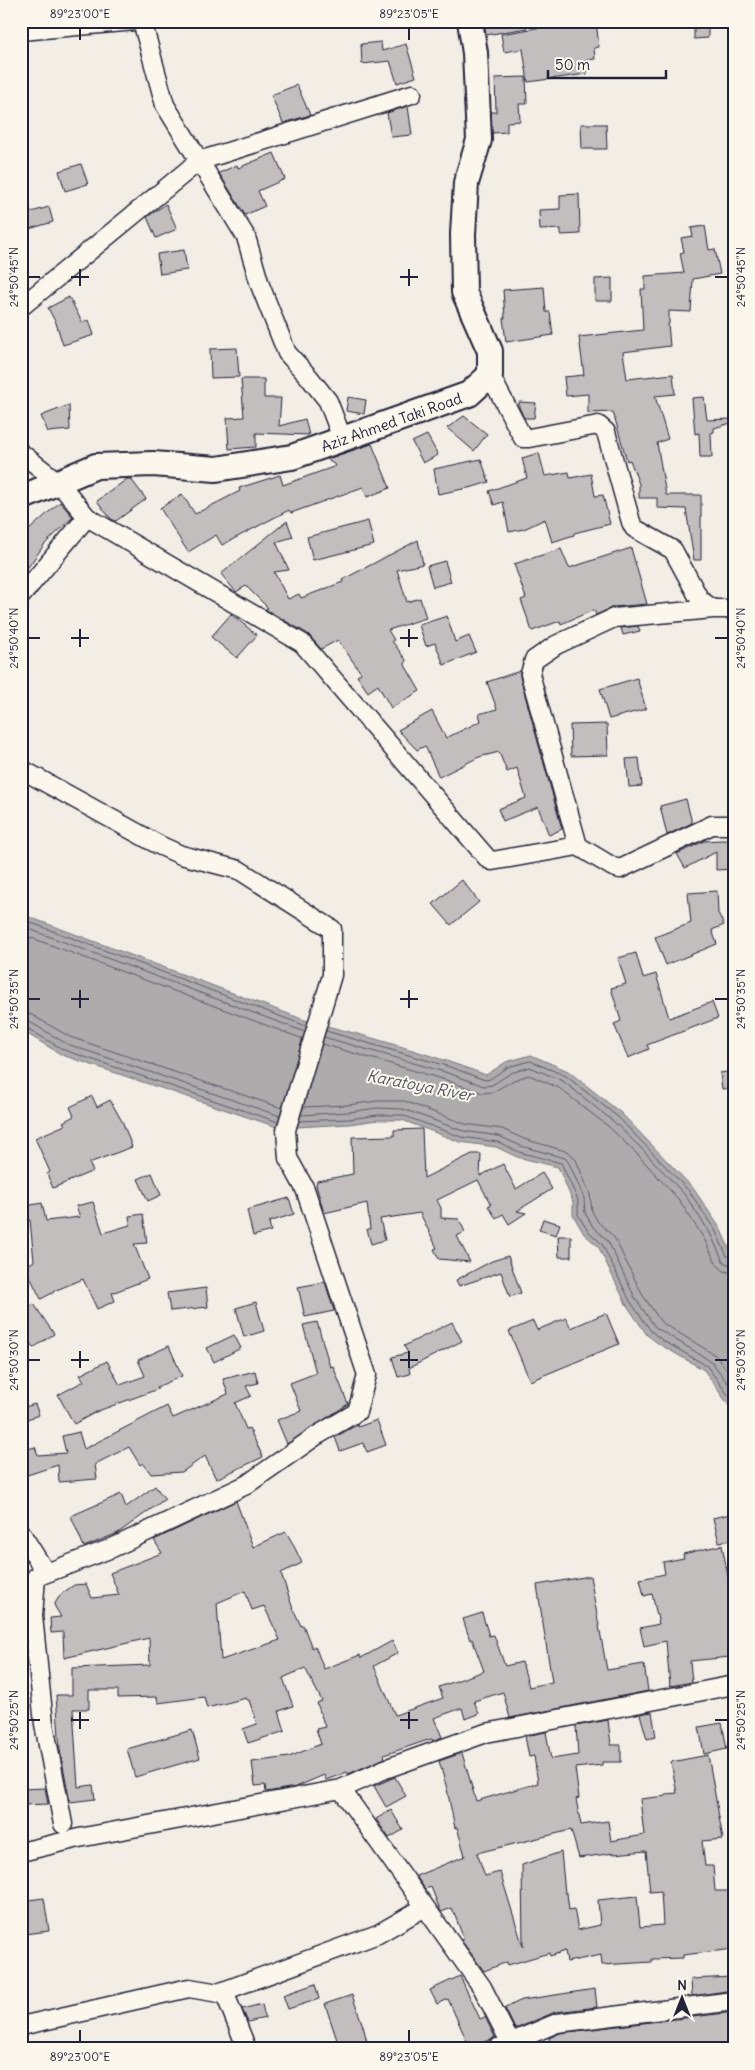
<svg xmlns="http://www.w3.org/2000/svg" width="755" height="2070" font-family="Delius,sans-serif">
<rect width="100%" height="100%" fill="#f2eee5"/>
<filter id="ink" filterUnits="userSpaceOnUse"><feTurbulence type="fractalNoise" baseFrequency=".02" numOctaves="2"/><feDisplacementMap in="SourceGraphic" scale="10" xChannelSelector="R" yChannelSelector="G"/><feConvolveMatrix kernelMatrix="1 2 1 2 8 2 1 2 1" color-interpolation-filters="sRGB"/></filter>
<g filter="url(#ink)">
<!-- water -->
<path fill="#aeabad" stroke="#76747f" d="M21,914L310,1022C370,1036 429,1054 486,1075L506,1062L531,1055L568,1071L621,1113L693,1188L720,1228L734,1259V1413L704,1370L659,1344L647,1335L626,1304L598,1246L584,1234L573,1215V1202L558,1167L517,1157L496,1147L460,1142L402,1120H378L349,1124L280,1128L62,1055L21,1030Z"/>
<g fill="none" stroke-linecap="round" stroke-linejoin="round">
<!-- shore -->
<path stroke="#5a5969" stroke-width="1" d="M21,919L306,1026
M21,926L305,1032
M21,934L303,1039
M21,1012L32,1015L70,1037L282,1108
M21,1020L28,1021L67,1044L280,1116
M21,1026L25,1027L64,1050L278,1122
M326,1031L450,1067L485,1080L490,1079L508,1067L530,1061L566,1076L618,1117L689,1191L715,1230L727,1256L734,1259
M324,1037L448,1073L484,1086L492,1085L511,1073L530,1067L563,1081L614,1122L642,1149L685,1195L710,1233L723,1261L727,1264L734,1265
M322,1044L446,1080L482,1093L493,1092L514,1080L529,1075L559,1088L609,1127L637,1154L679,1200L703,1237L717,1265L724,1271L734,1273
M303,1107L348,1105L377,1101H404L465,1124L502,1129L524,1139L569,1152L576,1160L590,1194L592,1211L598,1222L614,1237L642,1294L661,1322L715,1355L734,1379
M301,1115L349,1112L377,1108L403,1109L463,1131L499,1136L521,1146L565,1158L569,1163L584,1198L585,1213L593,1227L608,1241L635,1298L655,1327L712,1362L734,1392
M299,1121L349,1119L378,1115H402L461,1137L498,1142L519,1152L561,1163L578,1200V1215L588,1231L602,1244L630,1301L651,1331L662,1340L707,1366L734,1403"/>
</g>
<!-- building -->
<path fill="#c2bebe" stroke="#22223b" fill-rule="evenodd" d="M484,21H526L527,28L486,35Z
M547,21H596L599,47L594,48L595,59L585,60L587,74L528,82L523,49L504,52L501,34L548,26Z
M708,26V38L694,39V27Z
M381,42L382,51L406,44L416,77L397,83L390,61L362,64L361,44Z
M526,77L527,104H519L520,121L507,122V132L492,133L491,112H496L495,78Z
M297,85L310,115L283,123L271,95Z
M408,106L412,135L391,137L387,113Z
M581,124H606L607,149H582Z
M274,153L285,179L258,191L265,206L245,215L219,173L237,165L238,168Z
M81,164L88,184L65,191L59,171Z
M579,194L580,234L561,235V229L540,230L539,210L560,209V195Z
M166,204L177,229L156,238L147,217Z
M49,207L53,222L29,229L24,214Z
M705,226L709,250L715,249L720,274L693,279L691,312L669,311V324H668L670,346L623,352L627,379L673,374L675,394L655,396L668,439L657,443L666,495H701V560H694L686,509L657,508V498H639V484L630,460L627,461L613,412L588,413V394L566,396L564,377L584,375L579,337L643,330L641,289H645V276L684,273L680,253L684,252L681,238L693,236L691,228Z
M184,250L187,270L160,274L157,254Z
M612,278V301H595V279Z
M544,287L546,312H550L553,335L506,342L503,318H505L503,290Z
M69,297L82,322L89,320L94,335L63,345L56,323L48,308Z
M237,348L239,377L211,378L210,349Z
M241,379H264V398H281L279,426L305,419L309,435L256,433V447L229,449L227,418L244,417Z
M348,397L366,400L364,414L346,411Z
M704,397L707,420L731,419V423L714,428V432L711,433L712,457H700L699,433L695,434L692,398Z
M519,402L536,403L534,418H524L519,407Z
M69,405L70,430L48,432L41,416Z
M464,416L487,434L474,451L447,428Z
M427,435L438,455L423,463L412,442Z
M372,444L390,488L367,497L363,487L291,513L289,510L222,545L216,535L188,552L160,508L182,494L195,514L240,491L239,488L280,475L283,485L336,466L327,459Z
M539,453L545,476L569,472L570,478L591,474L595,496L603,495L610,524L574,533V535L552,542L545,519L524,529L509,532L503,502L494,505L489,491L527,478L522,458Z
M481,459L489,482L473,487L438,494L434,469Z
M127,479H131L146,499L116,521L111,519L97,501Z
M60,502L73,517L44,545L21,577V525L29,530Z
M287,521L293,537L276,542L289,570L274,572L288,599L299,594L301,598L343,582L342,580L418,540L423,564L397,570L407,602L420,598L426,618L388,630L394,640L392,641L406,660L405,665L420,691L391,708L378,685L368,692L357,676L361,673L338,640L321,649L308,634L265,609L268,608L246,586L236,592L221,574Z
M368,521L374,545L313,560L307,537Z
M631,548L647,604L613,607L596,615L594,610L561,624L560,621L532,631L521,600L526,598L514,564L561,549L569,568Z
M445,561L451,582L433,587L427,566Z
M231,614L257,635L237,658L211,637Z
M447,616L455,642L469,636L476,652L444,665L435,643L426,646L419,625Z
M638,626L640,631L623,635L621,628Z
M520,671V677L562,829L549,835L538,807L503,821L498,809L526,798L517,768L507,772L499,752L479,757L439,777L425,746L417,750L398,730L432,711L446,738L481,721L479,714L497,709L487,682Z
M637,678L646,709L609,719L600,689Z
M607,724L608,755L571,756L570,725Z
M639,758L642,786L629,787L626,759Z
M686,799L692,823L667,835L660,806Z
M721,840H734V869L716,870V852L685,868L677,854L704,841Z
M462,880L479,902L451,925L433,904Z
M717,891L718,913L724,925L712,930L717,944L666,965L655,937L691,923L688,893Z
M636,953L643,978L656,974L669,1018L712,1002L718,1018L647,1045L649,1049L628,1058L614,1024L621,1021L611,988L626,984L618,958Z
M734,1071V1088L722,1089L720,1073Z
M92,1096L97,1107L110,1100L123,1123L132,1147L89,1163L93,1171L53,1188L47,1174L50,1172L35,1138L65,1125L63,1122L74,1116L70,1107Z
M422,1129L424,1178L472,1154H481L480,1176L503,1164L516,1189L542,1173L552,1189L517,1211L526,1213L509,1224L503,1214L496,1218L488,1206L491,1205L478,1180L437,1200L441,1208V1218L459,1219L465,1232L457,1236L470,1262L439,1259L434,1249L437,1248L420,1213L380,1219L385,1240L371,1244L367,1229H370L367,1203L324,1213L316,1185L317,1181L353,1174L352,1137L394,1136V1130Z
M152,1173L161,1195L148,1201L138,1179Z
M289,1198L294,1214L269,1222L271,1231L253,1236L247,1210Z
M93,1202L103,1233L130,1225L129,1216L143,1214L147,1243L134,1244L148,1279L112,1293L115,1301L97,1309L83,1279L54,1291V1292L41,1299L25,1267L34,1261L30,1220L21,1222V1207L42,1203L46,1221L80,1217L76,1206Z
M543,1219L560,1224L556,1235L539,1230Z
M558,1236H571V1257H559Z
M508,1256L521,1293L510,1297L501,1272L459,1286L456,1280L492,1261Z
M325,1282L334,1311L305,1317L298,1287Z
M206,1288L208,1307L170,1311L167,1293Z
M256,1302L264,1331L244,1337L236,1308Z
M34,1304L54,1334L33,1348L21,1327V1313Z
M606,1313L619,1344L530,1381L509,1331L533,1321L537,1330L566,1318L571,1328Z
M317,1322L330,1367L333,1366L348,1404L287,1444L277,1420L301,1411L290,1383L316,1373L303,1325Z
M452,1322L462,1341L409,1368L410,1374L398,1377L392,1357L408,1353L404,1346Z
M234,1335L241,1348L214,1362L207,1348Z
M169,1346L182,1376L157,1387L158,1389L98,1411L74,1424L58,1395L84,1381L80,1375L107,1361L120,1385L145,1376L138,1360Z
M255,1371L258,1383L246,1386L251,1396L235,1403L246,1429L249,1428L263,1457L216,1479L205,1456L182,1472L151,1474L143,1463L140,1465L129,1447L95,1464L97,1479L59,1482L58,1465L21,1477V1451L35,1447L38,1455L66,1453L62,1436L79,1432L84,1449L167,1406L173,1418L228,1394L223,1379Z
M35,1404L39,1415L21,1421V1408Z
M377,1420L386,1445L367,1452L363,1443L340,1451L335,1437L357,1425L358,1427Z
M155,1486L165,1499L118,1533L84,1547L71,1516L121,1494L126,1507Z
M236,1501L253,1547L286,1532L292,1542L302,1563L281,1573L292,1606L301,1626L303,1625L312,1648L315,1646L324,1669L360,1655L361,1658L392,1641L398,1653L374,1666L395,1715L443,1698L439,1687L484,1671L472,1639L470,1640L463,1619L482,1613L489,1636L494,1635L505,1666L522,1662L529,1687L552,1682L537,1585L590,1576L607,1670L644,1664L648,1691L510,1718L503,1692L474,1701L479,1714L465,1719L462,1708L434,1718L442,1737L433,1741L432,1739L428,1740L384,1755L385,1758L348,1774L347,1772L326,1780L324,1775L296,1787L266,1792L265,1785L255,1786L252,1762L289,1757L321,1744L316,1729L325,1727L317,1703L322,1701L305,1668L283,1678L293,1706L279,1711L285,1731L248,1743L243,1729L257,1724L249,1700H246V1698L207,1708L204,1697L158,1703L157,1697L118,1698V1690H89V1709H73L78,1787L93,1785L95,1799L70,1802L60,1750L56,1695H72V1668L150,1665L149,1638L64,1658L63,1632L51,1633L50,1618L61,1617L54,1605L61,1594L74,1585L86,1584L92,1598L119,1595L110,1573L162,1553L154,1540ZM245,1591L252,1610L264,1606L280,1640L221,1660L217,1603Z
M734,1513V1539L719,1542L713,1518Z
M722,1545L729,1581L734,1580V1610L730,1611L734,1633L728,1634L730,1657L690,1661L692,1682L670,1686L666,1641L644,1646L640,1628L659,1624L652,1594L644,1596L640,1579L665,1574L663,1562L684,1558L683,1554Z
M652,1712L656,1737L647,1739L640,1714Z
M608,1720L611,1745H621V1762H602V1765L575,1768L579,1798L576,1799L581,1825L608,1821L611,1841L644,1835L640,1799L666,1796L665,1794L677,1793L671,1762L708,1755L723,1839L702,1841L705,1866H713L715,1891H734V1949L683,1955V1958L652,1959V1962L602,1965L601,1955L567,1962L565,1951L550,1956L549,1953L508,1965L507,1962L484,1971L461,1940L464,1939L452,1908L441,1912L431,1887L425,1889L416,1876L465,1856L457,1827L455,1828L447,1789L439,1761L462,1753L476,1801L538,1783L534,1756L529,1757L525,1736L546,1732L551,1759L578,1755L576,1726ZM571,1830L579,1858L614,1853V1854L646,1851L650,1892L661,1891L663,1925L640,1927L637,1896L598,1900L600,1925L578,1930L574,1909L569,1910L567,1893H565L561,1852L522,1865L523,1947L500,1872L485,1876L477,1853Z
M722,1723L727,1749L704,1754L699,1727Z
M192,1730L200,1758L135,1777L127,1749Z
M395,1777L406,1796L386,1807L374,1786Z
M45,1788L48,1804L23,1805L22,1789Z
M391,1810L403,1830L389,1838L376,1819Z
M44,1898L49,1931L24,1934L21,1901Z
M460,1976L480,2019L485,2017L495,2037L470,2048L448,1999L437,2004L430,1990Z
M733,1977V1990L692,1996L691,1979Z
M315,1984L319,1999L288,2009L283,1995Z
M595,1989L597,2007L555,2012L515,2029L505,2008L522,2000Z
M352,1995L363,2026L369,2049H340L325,2004Z
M262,2004L265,2018L248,2022L242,2009Z
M734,2012V2029H730L732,2046L712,2049H628V2041L601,2045L602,2048L551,2049L549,2038L560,2033Z"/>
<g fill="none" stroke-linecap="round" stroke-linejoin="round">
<defs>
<path id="street" d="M142,21L165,105L246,237L260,285L287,353L309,377L328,401L342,438
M21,31L135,21
M21,307L199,161L412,94
M490,375L523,438H529L598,425L606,432L631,522L634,528L673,550L700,600L713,609H734
M21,453L58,482L87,517L302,643L488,859L492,861L578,846L613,867L620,869L712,825H734
M21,596L87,517
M21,769L159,845L181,855L239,870L332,929V975L286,1130L288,1158L305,1189L367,1375L357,1412L316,1436L246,1485L112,1548L36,1577L33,1616L44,1724L63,1824
M578,846L530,674L534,660L556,645L614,618L713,609
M21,1533L46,1573
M341,1789L482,1987L510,2042
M21,1852L79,1838L341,1789L385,1769L486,1733L734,1685
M218,1993L378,1934L425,1907
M21,2026L189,1988L225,1994L247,2049
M495,2049L557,2023L734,2001"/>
<g id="secondary">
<path id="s1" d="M21,498L96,466L153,464L216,469L292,457L469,394L490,375V351L464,292L463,234L466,183L479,140L475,53L470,21"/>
</g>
</defs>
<!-- street casing -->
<use href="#street" stroke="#22223b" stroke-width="21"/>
<!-- secondary casing -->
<use href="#secondary" stroke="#22223b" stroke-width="28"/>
<!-- street -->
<use href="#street" stroke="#fbf7ec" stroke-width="18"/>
<!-- secondary -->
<use href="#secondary" stroke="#fbf7ec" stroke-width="24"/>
</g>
</g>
<!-- ticks -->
<path fill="none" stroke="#22223b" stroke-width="2" d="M80,28V40M409,28V40M80,269V286M409,269V286M28,277H40M71,277H89M400,277H418M715,277H728M80,629V647M409,629V647M28,638H40M71,638H89M400,638H418M715,638H728M80,990V1008M409,990V1008M28,999H40M71,999H89M400,999H418M715,999H728M80,1351V1368M409,1351V1368M28,1360H40M71,1360H89M400,1360H418M715,1360H728M80,1712V1729M409,1712V1729M28,1720H40M71,1720H89M400,1720H418M715,1720H728M80,2030V2042M409,2030V2042"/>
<g text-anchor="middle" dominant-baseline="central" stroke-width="4" stroke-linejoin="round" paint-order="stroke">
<!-- street labels -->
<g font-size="15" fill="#22223b" stroke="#fbf7ec">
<text stroke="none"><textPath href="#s1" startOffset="384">Aziz Ahmed Taki Road</textPath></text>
</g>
<!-- water labels -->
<g font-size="16" font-style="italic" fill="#535263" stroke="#fbf7ec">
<text transform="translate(420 1085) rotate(11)">Karatoya River</text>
</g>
</g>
<!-- margin -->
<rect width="755" height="2070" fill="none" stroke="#fbf7ec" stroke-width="55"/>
<!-- north arrow -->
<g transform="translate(682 1998)" stroke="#fbf7ec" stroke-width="4" paint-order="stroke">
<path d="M0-4L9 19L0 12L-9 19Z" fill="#22223b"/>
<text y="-8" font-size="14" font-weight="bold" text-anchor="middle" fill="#22223b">N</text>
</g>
<!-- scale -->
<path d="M548 70v8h118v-8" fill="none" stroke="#22223b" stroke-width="2.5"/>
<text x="555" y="70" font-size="15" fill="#22223b" stroke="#fbf7ec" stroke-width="4" paint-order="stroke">50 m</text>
<rect x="28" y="28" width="700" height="2014" fill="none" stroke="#22223b" stroke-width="2"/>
<g font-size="12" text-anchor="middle" fill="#22223b">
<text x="80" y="18">89°23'00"E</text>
<text x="409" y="18">89°23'05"E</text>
<text transform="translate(14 277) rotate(-90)" y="4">24°50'45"N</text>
<text transform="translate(741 277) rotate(-90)" y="4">24°50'45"N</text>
<text transform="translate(14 638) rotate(-90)" y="4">24°50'40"N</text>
<text transform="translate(741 638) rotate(-90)" y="4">24°50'40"N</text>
<text transform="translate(14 999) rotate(-90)" y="4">24°50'35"N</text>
<text transform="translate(741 999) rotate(-90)" y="4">24°50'35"N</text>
<text transform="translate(14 1360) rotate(-90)" y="4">24°50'30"N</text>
<text transform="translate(741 1360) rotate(-90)" y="4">24°50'30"N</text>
<text transform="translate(14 1720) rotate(-90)" y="4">24°50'25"N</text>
<text transform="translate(741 1720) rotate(-90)" y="4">24°50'25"N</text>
<text x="80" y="2061">89°23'00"E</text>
<text x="409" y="2061">89°23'05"E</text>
</g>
</svg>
